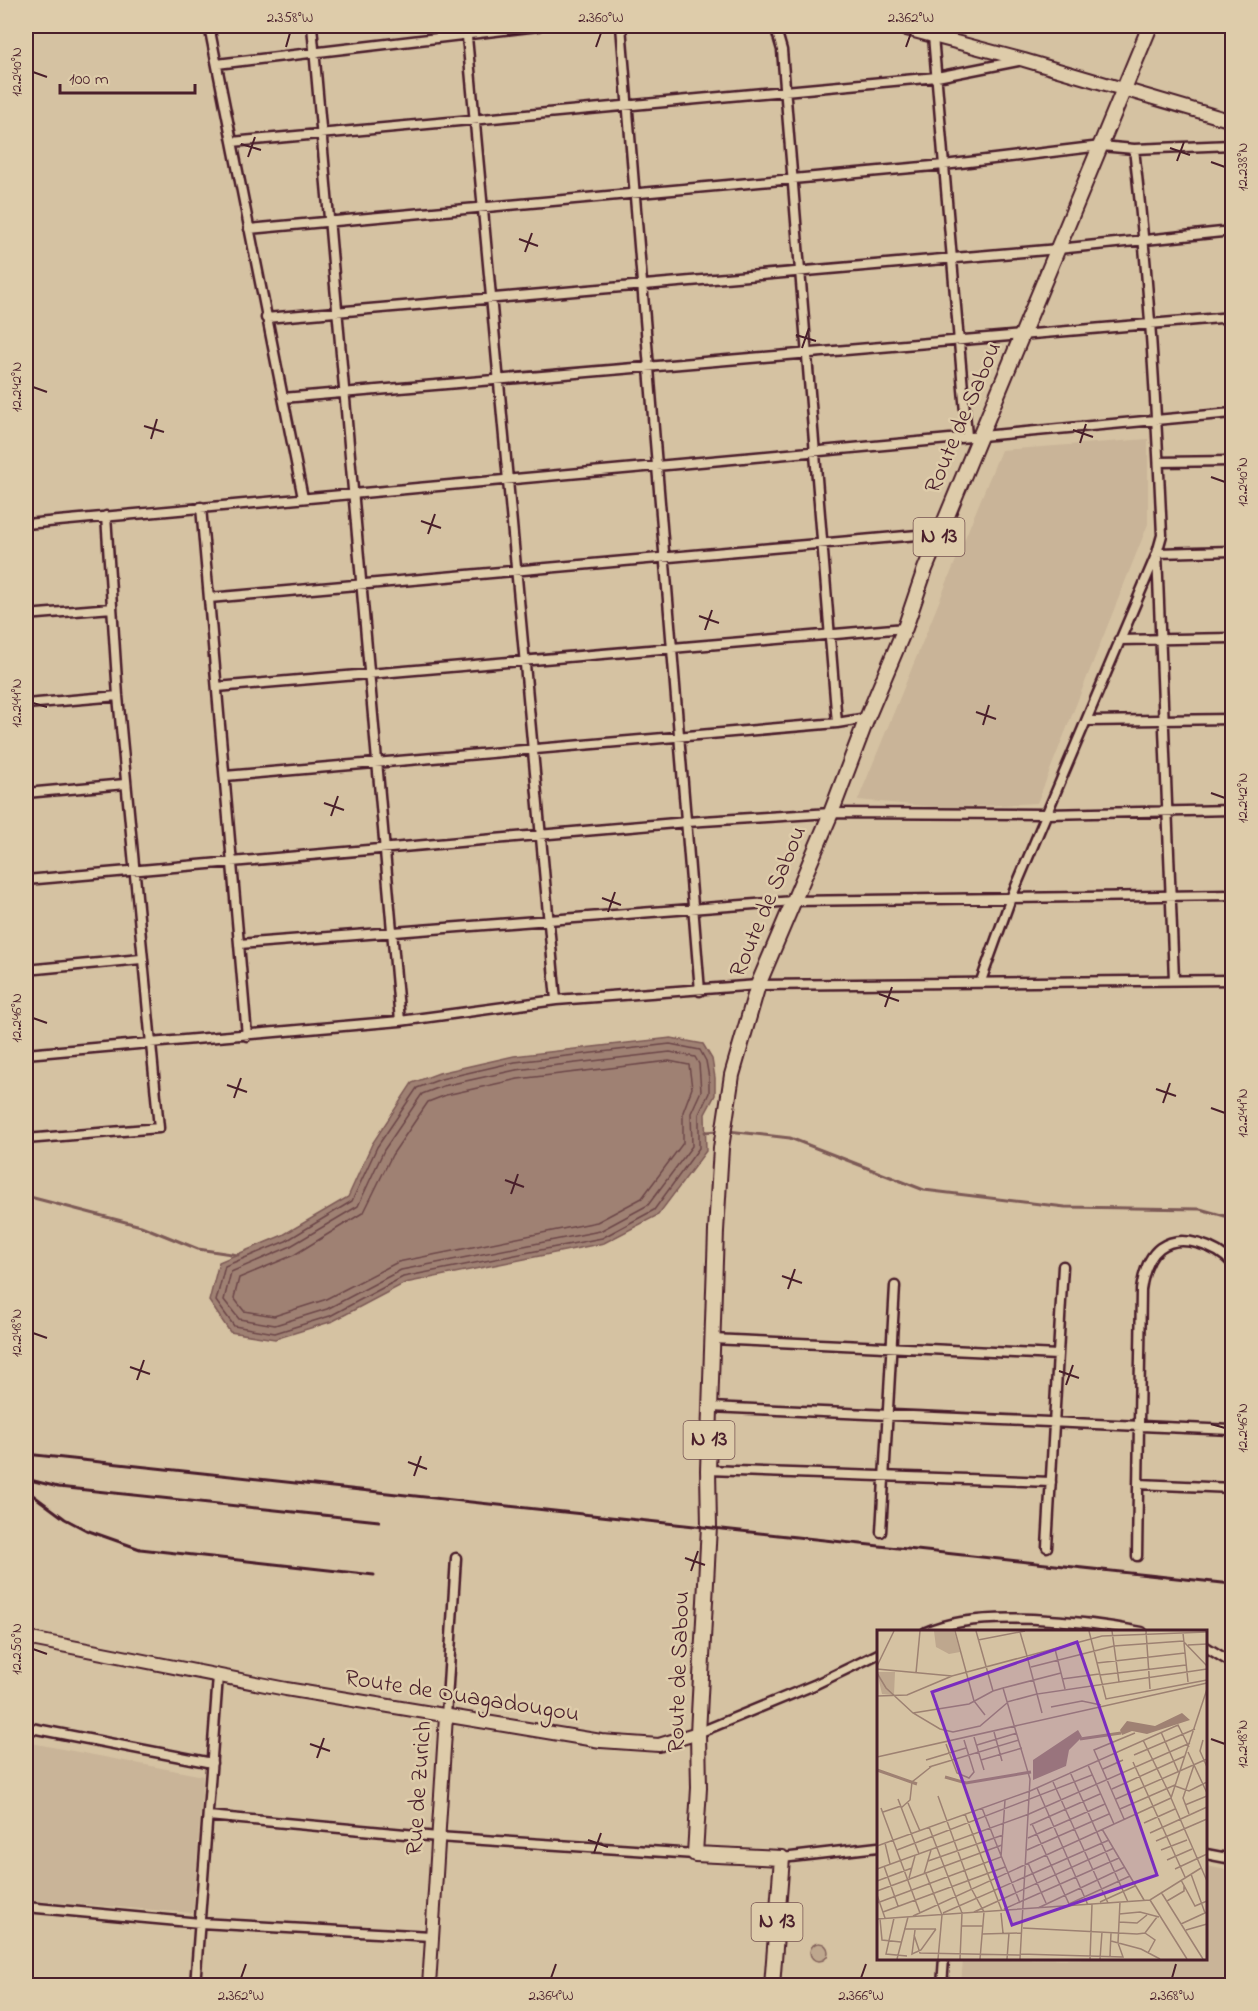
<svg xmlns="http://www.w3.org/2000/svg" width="1258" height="2011" font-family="'Indie Flower',sans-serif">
<rect width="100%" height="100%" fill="#d5c2a2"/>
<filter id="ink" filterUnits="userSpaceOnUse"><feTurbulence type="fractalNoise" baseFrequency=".0167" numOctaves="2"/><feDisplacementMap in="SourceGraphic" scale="12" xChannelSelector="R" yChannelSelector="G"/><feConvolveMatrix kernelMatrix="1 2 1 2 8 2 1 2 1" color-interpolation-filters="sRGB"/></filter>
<g filter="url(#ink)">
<!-- built -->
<path fill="#c9b498" d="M1148,439V524L1037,803L945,808L858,800L1001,450Z
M26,1742L203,1776L193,1913L26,1900Z
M1206,1866L1232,1871V1985H961L963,1959L1206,1958Z"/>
<!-- green -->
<path fill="#bea78e" stroke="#84635c" stroke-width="1.5" d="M810 1952a9 9 0 1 1 18 0a9 9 0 1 1-18 0Z"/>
<!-- water -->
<path fill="#9f8173" stroke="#7d5a56" stroke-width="1.5" d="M671,1038L703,1044L712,1059L715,1078V1095L705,1114L706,1151L658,1215L604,1243L405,1283L333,1321L275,1339L230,1332L209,1301L219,1262L283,1235L348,1197L372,1144L412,1083L439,1073L514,1056Z"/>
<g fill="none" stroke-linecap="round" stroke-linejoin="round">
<!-- shore -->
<path stroke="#6c4648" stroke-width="1.5" d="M670,1044L700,1050L706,1061L709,1078V1093L699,1114V1148L654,1210L602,1238L403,1277L330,1316L275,1333L234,1326L216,1301L225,1266L286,1241L352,1201L377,1147L417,1088L441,1079L515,1062Z
M670,1052L695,1057L699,1064L701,1091L691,1113L692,1146L648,1205L600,1231L401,1270L327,1309L275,1325L239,1319L224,1300L231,1272L289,1247L358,1206L384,1150L422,1094L443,1086L516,1070Z
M669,1061L689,1065L692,1088L683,1112V1143L642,1198L597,1222L398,1262L324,1300L274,1316L244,1311L234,1298L239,1278L294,1255L364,1212L392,1155L428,1102L446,1095L518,1079Z"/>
<!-- stream -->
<path stroke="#7d5a56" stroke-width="3" d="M728,1131L790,1138L924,1190L1065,1207L1200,1209L1232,1218
M705,1132L718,1131
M26,1196L141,1226L198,1249L238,1255"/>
<defs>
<path id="street" d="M209,26L303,498
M312,26L400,1021
M466,26L556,1000
M621,26L700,991
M775,26L782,50L837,723
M933,36L967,436
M217,64L538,26
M232,142L937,77L1018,61
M1134,149C1149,277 1156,406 1162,535L1157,553L1174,979
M249,229L944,165L1101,146L1134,149L1232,145
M266,318L1058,249L1232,231
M283,398L1232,317
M1159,462L1232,461
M201,507L247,1036
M26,524L1232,413
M209,598L940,533
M26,615L112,608
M1119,640L1232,638
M217,687L905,628
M26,704L118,696
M1086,721L1232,719
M225,776L837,723L867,718
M26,793L125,784
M26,880L687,822L831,813L1047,814L1232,810
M239,944L793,901L1232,895
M26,970L141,959
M981,981L1011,898L1157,553L1232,551
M26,1054L400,1021L556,1000L758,985L1232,980
M26,1139L159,1128L118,696L106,516
M712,1339L1058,1355
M710,1407L1232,1430
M708,1470L1051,1482
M1138,1484L1232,1488
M881,1532L895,1286
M1047,1547L1063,1266
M1137,1556L1141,1290C1143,1276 1148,1257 1160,1248C1182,1232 1217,1247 1232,1263
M926,1632C977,1608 1087,1621 1142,1632
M1206,1647L1232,1663
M446,1716L456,1558
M26,1727L212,1763
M698,1733L814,1685L878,1654
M208,1816L438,1837L695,1854
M1206,1854L1232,1859
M782,1858L878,1847
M26,1907L200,1923L431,1936
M195,1986L218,1676
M942,1986L944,1958"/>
<path id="secondary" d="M895,26L1024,60L1232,121
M26,1638L286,1689L601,1741L659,1745L698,1733
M429,1986L446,1716"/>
<path id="primary" d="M772,1986L782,1858L695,1854L699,1788L698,1733L709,1526L708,1470L716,1231L721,1148L732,1075L758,985L831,813L867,718L905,628L925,569L1150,26"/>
</defs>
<!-- street casing -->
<use href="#street" stroke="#4a1f2b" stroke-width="13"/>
<!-- secondary casing -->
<use href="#secondary" stroke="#4a1f2b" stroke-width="16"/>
<!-- primary casing -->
<use href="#primary" stroke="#4a1f2b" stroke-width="18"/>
<!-- street -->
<use href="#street" stroke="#deccaa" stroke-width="8"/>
<!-- secondary -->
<use href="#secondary" stroke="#deccaa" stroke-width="12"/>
<!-- primary -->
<use href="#primary" stroke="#deccaa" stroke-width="14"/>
<!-- rail -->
<path stroke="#4a1f2b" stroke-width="3" d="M26,1454L1232,1584
M26,1479L58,1487L379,1521
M26,1490L65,1519L86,1530L140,1549L374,1575"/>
</g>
</g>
<!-- ticks -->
<path fill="none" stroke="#4a1f2b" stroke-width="2" d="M286,47L290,33M596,47L601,33M906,47L911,33M33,72L47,77M241,144L261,150M1170,148L1190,155M248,157L255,137M1177,161L1184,142M1211,162L1225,167M519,239L538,246M525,252L532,233M796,335L816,341M802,348L809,328M33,387L47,392M144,426L164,432M1073,430L1093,437M151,439L157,419M1080,443L1086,424M1211,477L1225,482M421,521L441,528M428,534L435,514M699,616L719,623M705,630L712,610M33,703L47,707M976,712L996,719M983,725L989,705M1211,793L1225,798M324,803L344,810M331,816L338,796M602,898L621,905M608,912L615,892M879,994L899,1001M885,1007L892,987M33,1018L47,1023M227,1085L247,1092M1156,1089L1176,1096M234,1098L241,1078M1163,1103L1170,1083M1211,1108L1225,1113M505,1180L524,1187M511,1194L518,1174M782,1276L802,1283M788,1289L795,1269M33,1333L47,1338M130,1367L150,1374M1059,1371L1079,1378M137,1380L144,1360M1066,1385L1073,1365M1211,1424L1225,1428M408,1462L427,1469M414,1476L421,1456M685,1558L705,1565M691,1571L698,1551M33,1649L47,1654M1211,1739L1225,1744M310,1744L330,1751M317,1758L324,1738M588,1840L608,1847M594,1853L601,1833M241,1978L246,1964M551,1978L556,1964M861,1978L866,1964M1172,1978L1176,1964"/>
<g text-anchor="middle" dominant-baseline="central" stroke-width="5" stroke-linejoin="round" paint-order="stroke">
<!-- shield labels -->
<g fill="#deccaa" stroke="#765351" stroke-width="1.5">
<rect x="913.5" y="518" width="51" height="38" rx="4.5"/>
<rect x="683.5" y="1421" width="51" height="38" rx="4.5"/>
<rect x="751.5" y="1903" width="51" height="38" rx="4.5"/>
</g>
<g font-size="22" font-weight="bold" fill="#4a1f2b">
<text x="939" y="537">N 13</text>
<text x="709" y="1440">N 13</text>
<text x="777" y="1922">N 13</text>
</g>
<!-- street labels -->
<g font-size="24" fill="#4a1f2b" stroke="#deccaa">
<text transform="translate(964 418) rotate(-67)">Route de Sabou</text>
<text transform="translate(769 902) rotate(-67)">Route de Sabou</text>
<text transform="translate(680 1672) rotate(-88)">Route de Sabou</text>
<text transform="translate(462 1697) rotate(9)">Route de Ouagadougou</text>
<text transform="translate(420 1788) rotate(-86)">Rue de Zurich</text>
</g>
</g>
<!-- overview -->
<g transform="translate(877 1630)">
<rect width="330" height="330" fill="#d5c2a2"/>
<path d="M57,1H77L83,22L72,24L59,17ZM0,42H18L17,65L5,64Z" fill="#bea78e"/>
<path d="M305,83L313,90L270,104L255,101L245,105L243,100L250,91L278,96ZM201,100L205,107L192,120L189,136L156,150V130Z" fill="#9f8173"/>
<path fill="none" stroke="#9f8173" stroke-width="3" d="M203,109L244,103M0,140L40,154M68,147L89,153L154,142"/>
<path fill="none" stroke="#9d8172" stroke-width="1.5" d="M78,1L97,71L108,85M99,1L116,61L126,58L153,149L143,329M212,1L229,69L330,50M235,1L242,52M269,1L273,59M143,2L150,26M306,3L311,52M101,10L148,1M311,15L330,14M178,19L188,59M220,33L308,23M0,36L17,1M154,37L237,16L306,11L330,36M0,39L75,46L225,6L330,2M0,43L9,58L36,83L63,99L76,102L103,96L130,73M39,43L43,1M223,45L309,35M185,49L222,44M126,58L184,43M330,59L294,168L330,251M0,66L30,65L75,46M130,72L160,64L150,26M174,77L205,71L224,75M36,83L92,74L116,61M165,83L160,64L330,39M117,102L125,131M284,102L301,141M97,107L107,140M266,110L294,167M326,110L323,121L330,137M69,114L80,143L92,148L97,142L87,110M100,115L140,103M311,122L330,163M257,125L318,99M0,127L330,53M49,130L89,118M104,130L145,118M256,132L308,247M211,135L237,194M52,137L142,110M226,139L246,130M193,142L251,272M176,152L231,273M298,156L312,161L330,152M160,158L211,275M235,159L308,126M61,166L94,258L107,282L103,329M21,169L42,224M239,169L330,129M31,173L43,201M308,175L330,166M4,178L43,283M24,178L33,170L35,152L55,136M105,178L143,273M243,179L298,155M6,182L24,176M88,184L125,281M312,184L306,168L317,135M247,189L217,120L258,103M267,193L298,179M155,194L193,276M153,195L223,164M52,197L85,283L83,329M225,199L267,270M273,203L330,177M151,208L228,174M279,211L330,189M8,213L13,234M0,216L153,161L301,95L312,117M20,220L215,145M150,220L232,184M284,220L310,210M290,230L315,219M51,231L126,205M151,233L169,273M7,236L21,276M0,239L152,184L313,113M298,239L330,224M47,244L54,220M49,244L65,285L61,329M314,244L328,283M32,248L38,226M304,250L318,276L330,271M0,251L35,238M0,261L125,215M284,262L326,329M0,265L8,288M273,270L310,329M290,271L307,261V255M223,272L258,256M0,273L124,227L128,170M192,274L253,246M161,278L248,237M127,279L242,228M6,282L128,237M97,282L237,218M66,283L232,210M124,283L126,303M242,284L263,282L282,287M36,286L294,168M17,288L9,324L30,326M0,289L273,270L324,238M3,289L5,310L24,312M242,292L260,293L270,285M304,294L330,282M84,296H106M146,298L260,304L268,303L280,287M27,299H59M38,300L35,324L44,320L59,299M309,300L330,294M268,303L278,310L271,323M105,304L145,303M37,305L43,323L143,325M234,311L264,319L283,329M143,324L246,327L241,313L243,272M233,326L234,303M20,329L31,287M130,329L132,303M213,329L215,274M223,329L225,302"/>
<path fill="#7b2cbf" fill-opacity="0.15" stroke="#7b2cbf" stroke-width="3" d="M200,12L280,245L135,295L55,62Z"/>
<rect width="330" height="330" fill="none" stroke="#4a1f2b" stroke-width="3"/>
</g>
<!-- margin -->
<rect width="1258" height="2011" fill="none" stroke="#deccaa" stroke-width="66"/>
<!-- scale -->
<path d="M60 84v9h135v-9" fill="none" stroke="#4a1f2b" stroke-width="3"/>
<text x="69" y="84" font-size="18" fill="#4a1f2b" stroke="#deccaa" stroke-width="4.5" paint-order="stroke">100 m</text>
<rect x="33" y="33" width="1192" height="1945" fill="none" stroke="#4a1f2b" stroke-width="2"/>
<g font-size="15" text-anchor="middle" fill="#4a1f2b">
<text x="290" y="22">2.358°W</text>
<text x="601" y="22">2.360°W</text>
<text x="911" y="22">2.362°W</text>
<text transform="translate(16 72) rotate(-90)" y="5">12.240°N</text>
<text transform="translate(1242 167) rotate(-90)" y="5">12.238°N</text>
<text transform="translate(16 387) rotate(-90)" y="5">12.242°N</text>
<text transform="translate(1242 482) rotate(-90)" y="5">12.240°N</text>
<text transform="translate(16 703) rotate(-90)" y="5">12.244°N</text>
<text transform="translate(1242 798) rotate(-90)" y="5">12.242°N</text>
<text transform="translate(16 1018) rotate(-90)" y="5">12.246°N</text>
<text transform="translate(1242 1113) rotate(-90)" y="5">12.244°N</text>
<text transform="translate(16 1333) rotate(-90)" y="5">12.248°N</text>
<text transform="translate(1242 1428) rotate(-90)" y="5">12.246°N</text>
<text transform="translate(16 1649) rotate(-90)" y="5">12.250°N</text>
<text transform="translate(1242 1744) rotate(-90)" y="5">12.248°N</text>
<text x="241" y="2000">2.362°W</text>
<text x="551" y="2000">2.364°W</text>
<text x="861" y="2000">2.366°W</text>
<text x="1172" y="2000">2.368°W</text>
</g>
</svg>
